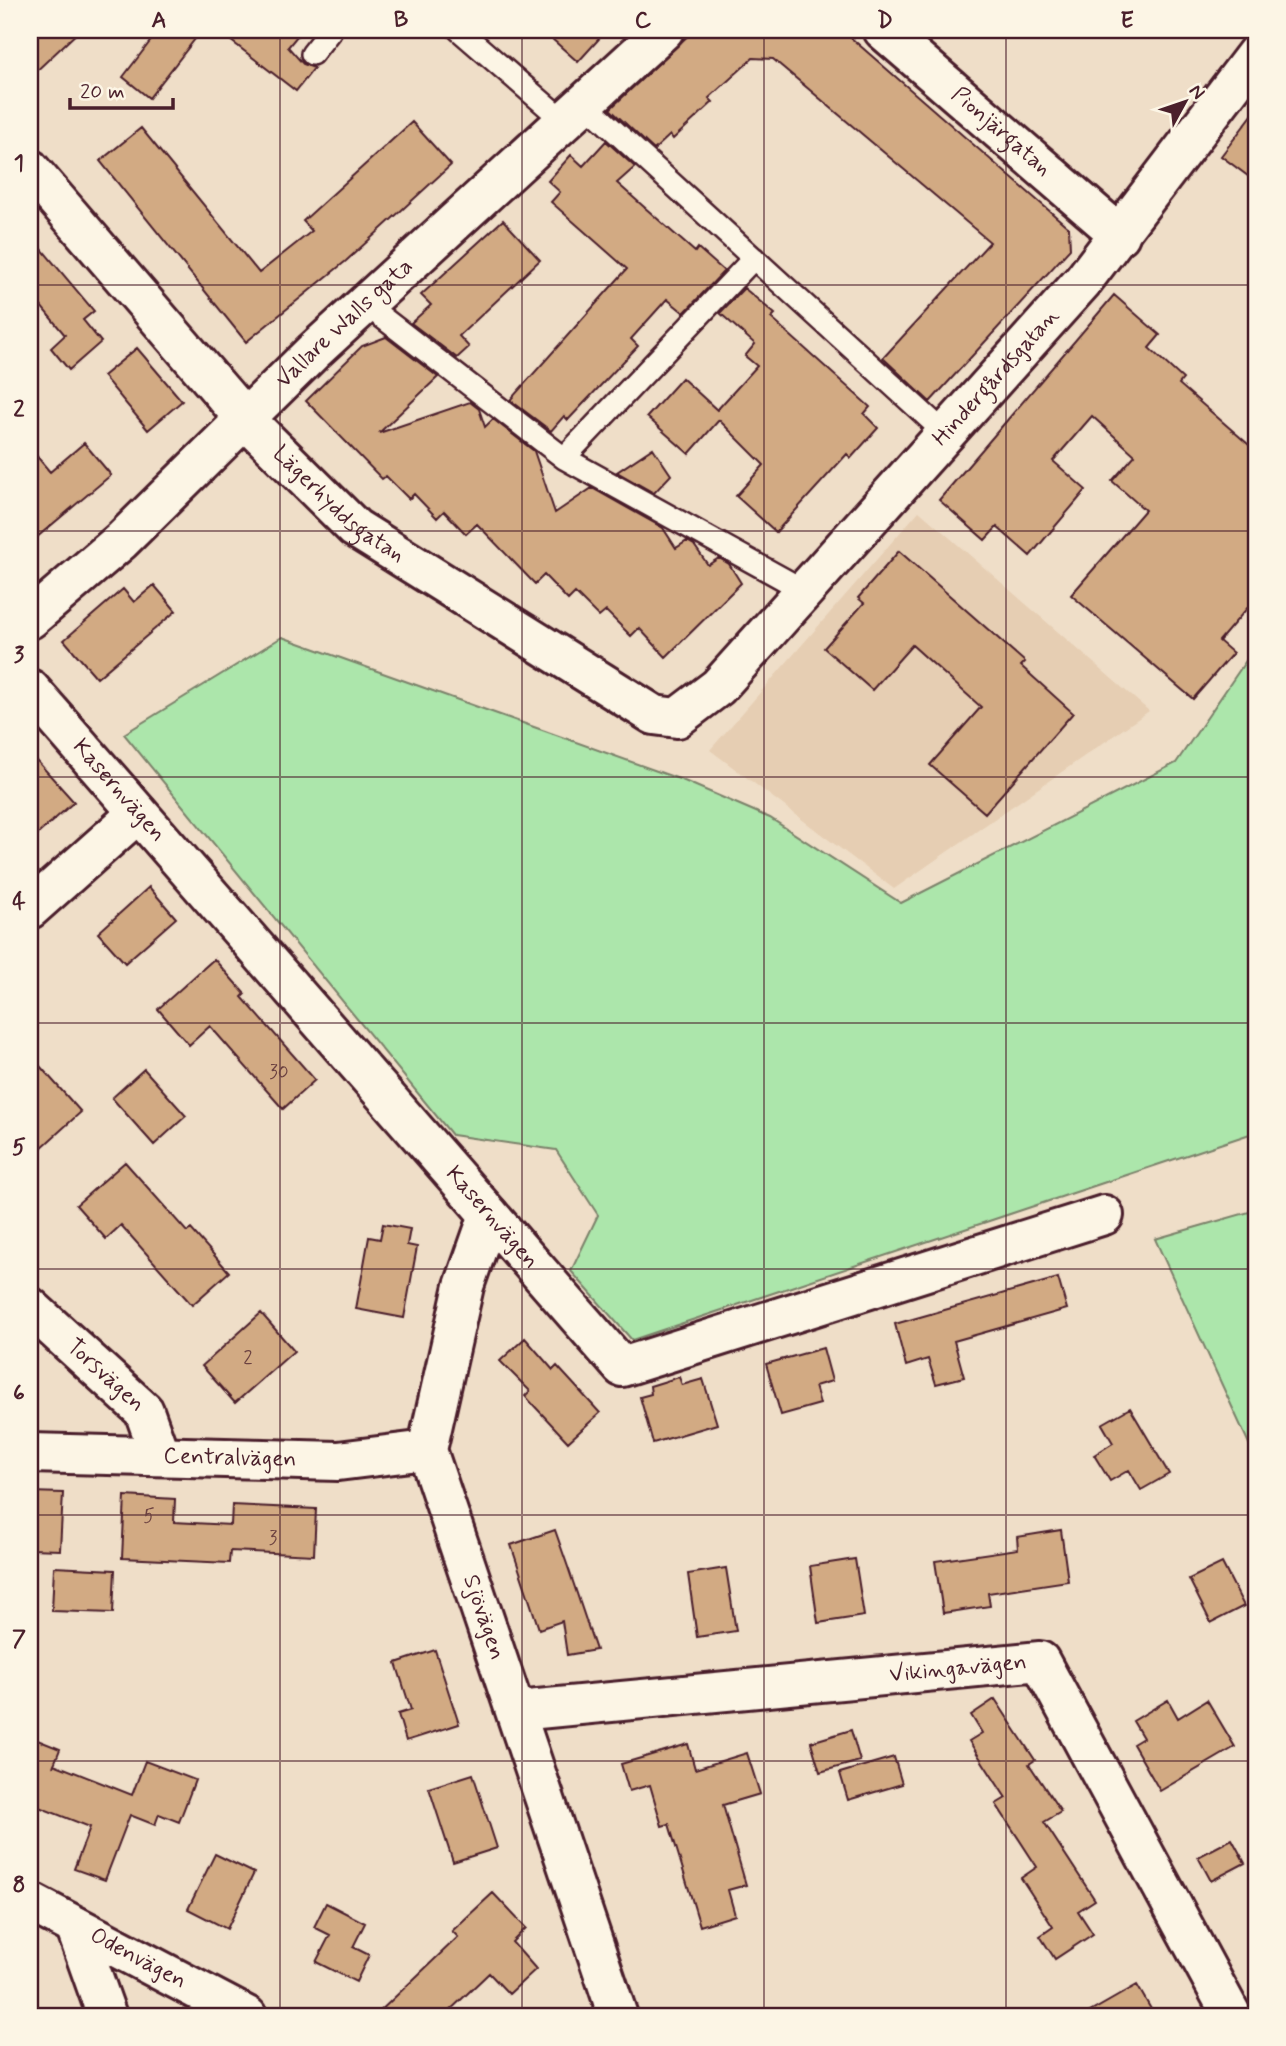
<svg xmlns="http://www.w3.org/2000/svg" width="1286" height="2046" font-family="Mynerve,sans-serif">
<rect width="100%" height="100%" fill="#efdec8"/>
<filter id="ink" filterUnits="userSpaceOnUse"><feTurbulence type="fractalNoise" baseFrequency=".0143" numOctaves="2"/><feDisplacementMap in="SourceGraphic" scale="14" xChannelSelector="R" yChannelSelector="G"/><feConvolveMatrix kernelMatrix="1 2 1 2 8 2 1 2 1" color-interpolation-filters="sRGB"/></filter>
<g filter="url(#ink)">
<!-- built -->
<path fill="#e6ceb3" d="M919,511L1149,711L894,889L710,750Z"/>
<!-- green -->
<path fill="#ace6ab" stroke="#7b826b" stroke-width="2" d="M282,637L682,780L770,818L901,903L1176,763L1256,646V1132L632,1340L571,1271L598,1215L556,1150L452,1135L124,734Z
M1256,1210V1459L1155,1239Z"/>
<!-- building -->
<path fill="#d2aa83" stroke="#4a1f2b" stroke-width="2" d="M30,30H80L30,77Z
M159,30H202L149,98L123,77Z
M217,30H302L288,47L303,64L314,68L296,91Z
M542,30H607L578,62Z
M694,30H842L1069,228L1070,249L930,402L883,358L990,242L773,59L753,58L709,98L713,102L673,139L670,135L654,150L610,109Z
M1256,110V182L1221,156Z
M412,122L451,165L346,261L246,342L100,161L141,128L259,273L312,231L303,221Z
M606,141L635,167L617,183L695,252L698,248L724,271L684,313L667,299L631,339L638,346L568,420L564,416L551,431L510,400L627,269L551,202L560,192L548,181L571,155L583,166Z
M503,220L540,260L459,336L469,347L457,358L411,323L431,305L421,295Z
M30,235L94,311L83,320L101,342L69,370L51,348L65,335L30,293Z
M744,288L775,314L771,318L870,407L864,414L878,428L851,458L847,454L776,532L736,496L764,465L719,420L689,454L647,417L682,378L717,410L757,366L745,356L755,344L720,313Z
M1114,295L1160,335L1149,348L1183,379L1179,384L1256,451V598L1219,641L1233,653L1193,699L1071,595L1145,510L1112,481L1135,455L1092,416L1053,461L1086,490L1030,556L997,527L985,540L939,500Z
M386,337L438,377L379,433L470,402L479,409L485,427L493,419L534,451L555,513L592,488L663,528L676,548L687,541L694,545L708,565L719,558L729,564L741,583L666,657L639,628L631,636L606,611L599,617L575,593L568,600L544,575L535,584L477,524L466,534L444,511L437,518L414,494L409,499L386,476L382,479L306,401L362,346Z
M137,348L182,401L148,430L103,376Z
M84,443L111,475L30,543V448L50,472Z
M653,448L671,475L654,493L617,472Z
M899,551L1025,662L1021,666L1073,713L985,813L930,765L981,707L912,645L872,690L824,648L864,603L858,598Z
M154,585L176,611L97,678L64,640L123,589L134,602Z
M30,753L74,802L30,841Z
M149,887L176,918L125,963L98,933Z
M214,959L245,994L242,997L315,1080L283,1109L210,1026L189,1045L158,1009Z
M30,1055L81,1112L30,1158Z
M144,1069L186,1116L154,1145L112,1098Z
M125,1162L187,1232L191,1229L229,1272L192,1305L121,1225L106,1239L76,1205Z
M383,1224L410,1229L407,1245L417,1247L404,1318L356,1309L369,1237L380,1239Z
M1058,1278L1067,1309L954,1341L964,1377L936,1384L928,1359L906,1366L895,1324Z
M261,1313L294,1351L235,1403L202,1366Z
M525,1338L553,1370L557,1366L600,1413L568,1442L525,1396L530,1391L500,1361Z
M823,1348L832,1381L815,1386L820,1404L781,1415L766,1364Z
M679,1377L682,1385L703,1379L717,1424L653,1443L640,1397L651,1394L650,1386Z
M1130,1408L1169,1474L1141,1490L1129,1470L1110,1481L1094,1455L1113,1443L1102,1424Z
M30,1492L63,1493L60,1550L30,1549Z
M125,1496L175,1499L174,1522L231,1525L232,1505L316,1509L314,1555L230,1551L229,1563L122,1558Z
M555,1530L569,1570L596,1650L567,1655L562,1621L539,1629L511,1545Z
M1061,1530L1068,1581L988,1593L990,1606L943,1613L935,1561L1018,1549L1017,1537Z
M855,1559L864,1616L818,1623L810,1566Z
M1222,1563L1244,1606L1211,1623L1189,1579Z
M54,1567L115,1570L113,1613L52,1611Z
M726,1568L736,1631L697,1637L688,1574Z
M435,1650L459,1724L406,1741L398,1714L411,1710L396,1663Z
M995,1699L1035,1760L1029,1764L1061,1812L1044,1822L1095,1900L1078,1911L1093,1934L1055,1959L1040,1936L1053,1927L1021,1878L1037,1867L996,1804L1006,1798L969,1741L982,1733L971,1715Z
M1168,1700L1178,1718L1207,1700L1235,1747L1160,1791L1133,1744L1143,1738L1133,1721Z
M851,1730L860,1761L820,1772L811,1742Z
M30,1737L60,1749L53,1767L54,1764L132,1795L145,1761L195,1780L179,1822L159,1814L155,1825L130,1815L105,1880L74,1869L90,1827L39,1807L33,1822L30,1821Z
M688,1744L695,1769L747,1753L760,1794L723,1805L746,1885L728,1890L735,1915L700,1926L669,1824L662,1826L650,1785L629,1791L621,1764Z
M894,1757L902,1784L848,1800L840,1773Z
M473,1774L497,1848L453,1862L429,1788Z
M1232,1839L1245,1863L1211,1881L1198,1857Z
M215,1854L254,1873L227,1929L188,1909Z
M493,1893L526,1928L512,1942L536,1969L509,1994L489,1973L444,2016H375L458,1937L452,1931Z
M326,1903L365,1923L353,1947L369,1955L356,1982L316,1962L330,1935L314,1927Z
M1137,1985L1155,2016H1083Z"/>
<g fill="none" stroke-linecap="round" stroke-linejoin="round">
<defs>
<path id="lane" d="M459,30L564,121
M312,54L331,30
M584,103L947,435
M365,304L564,458L805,591
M564,458L754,258"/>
<g id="street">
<path id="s1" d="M883,30L1120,235"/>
<path id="s2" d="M30,169L245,419L355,528L654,715L677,718L718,687L1083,281L1256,54"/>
<path id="s3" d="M30,619L121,541L314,351L664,30"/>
<path id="s4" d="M30,689L622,1367L1104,1215"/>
<path d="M30,909L138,813"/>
<path id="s5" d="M489,1215L464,1286L427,1450L618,2016"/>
<path id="s6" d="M30,1307L144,1411L160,1456"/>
<path id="s7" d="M30,1453L338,1461L427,1450"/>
<path id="s8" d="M517,1711L1040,1661L1232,2016"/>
<path id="s9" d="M30,1902L247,2016"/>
<path d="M75,1926L107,2016"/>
</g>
</defs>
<!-- lane casing -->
<use href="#lane" stroke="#4a1f2b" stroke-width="26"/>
<!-- street casing -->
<use href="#street" stroke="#4a1f2b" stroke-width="44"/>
<!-- lane -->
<use href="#lane" stroke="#fcf5e5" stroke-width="21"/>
<!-- street -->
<use href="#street" stroke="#fcf5e5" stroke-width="38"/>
</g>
</g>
<!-- grid -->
<path fill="none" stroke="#4a1f2b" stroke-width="2" stroke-opacity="0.55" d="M280,30V2016M522,30V2016M764,30V2016M1006,30V2016M30,285H1256M30,531H1256M30,777H1256M30,1023H1256M30,1269H1256M30,1515H1256M30,1761H1256"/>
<g text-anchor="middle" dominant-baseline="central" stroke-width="5" stroke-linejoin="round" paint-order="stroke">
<!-- number labels -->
<g font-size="19" fill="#6c4241">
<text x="279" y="1072">30</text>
<text x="248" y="1358">2</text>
<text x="149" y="1516">5</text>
<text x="273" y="1538">3</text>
</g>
<!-- street labels -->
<g font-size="23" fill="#4a1f2b" stroke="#fcf5e5">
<text stroke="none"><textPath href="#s1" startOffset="156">Pionjärgatan</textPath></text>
<text stroke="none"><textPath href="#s3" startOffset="432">Vallare Walls gata</textPath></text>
<text stroke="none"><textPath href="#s2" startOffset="1328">Hindergårdsgatan</textPath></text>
<text stroke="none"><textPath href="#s2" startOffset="457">Lägerhyddsgatan</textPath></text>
<text stroke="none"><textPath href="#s4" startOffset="135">Kasernvägen</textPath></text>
<text stroke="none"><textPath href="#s4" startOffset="702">Kasernvägen</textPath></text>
<text stroke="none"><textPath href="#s6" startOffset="102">Torsvägen</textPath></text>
<text stroke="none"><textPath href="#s7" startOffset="200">Centralvägen</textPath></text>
<text stroke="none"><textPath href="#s5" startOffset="420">Sjövägen</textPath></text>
<text stroke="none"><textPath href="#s8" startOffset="443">Vikingavägen</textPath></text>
<text stroke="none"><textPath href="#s9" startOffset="122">Odenvägen</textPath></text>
</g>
</g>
<!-- margin -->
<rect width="1286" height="2046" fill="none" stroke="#fcf5e5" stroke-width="77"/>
<!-- north arrow -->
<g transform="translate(1185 102) rotate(50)" stroke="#fcf5e5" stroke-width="5" paint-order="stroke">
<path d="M0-5L12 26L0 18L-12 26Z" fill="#4a1f2b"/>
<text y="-10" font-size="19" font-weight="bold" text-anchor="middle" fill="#4a1f2b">N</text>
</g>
<!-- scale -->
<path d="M70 98v10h103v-10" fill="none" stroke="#4a1f2b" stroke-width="3.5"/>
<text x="80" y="98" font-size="21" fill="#4a1f2b" stroke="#fcf5e5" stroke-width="5" paint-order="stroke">20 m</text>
<rect x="38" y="38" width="1210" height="1970" fill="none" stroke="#4a1f2b" stroke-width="2.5"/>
<g font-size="23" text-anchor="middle" font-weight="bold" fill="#4a1f2b">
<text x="159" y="27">A</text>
<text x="401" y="27">B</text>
<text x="643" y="27">C</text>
<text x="885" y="27">D</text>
<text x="1127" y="27">E</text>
<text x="19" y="170">1</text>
<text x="19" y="416">2</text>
<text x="19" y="662">3</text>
<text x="19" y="908">4</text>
<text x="19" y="1154">5</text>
<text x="19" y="1400">6</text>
<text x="19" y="1646">7</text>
<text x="19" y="1892">8</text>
</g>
</svg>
